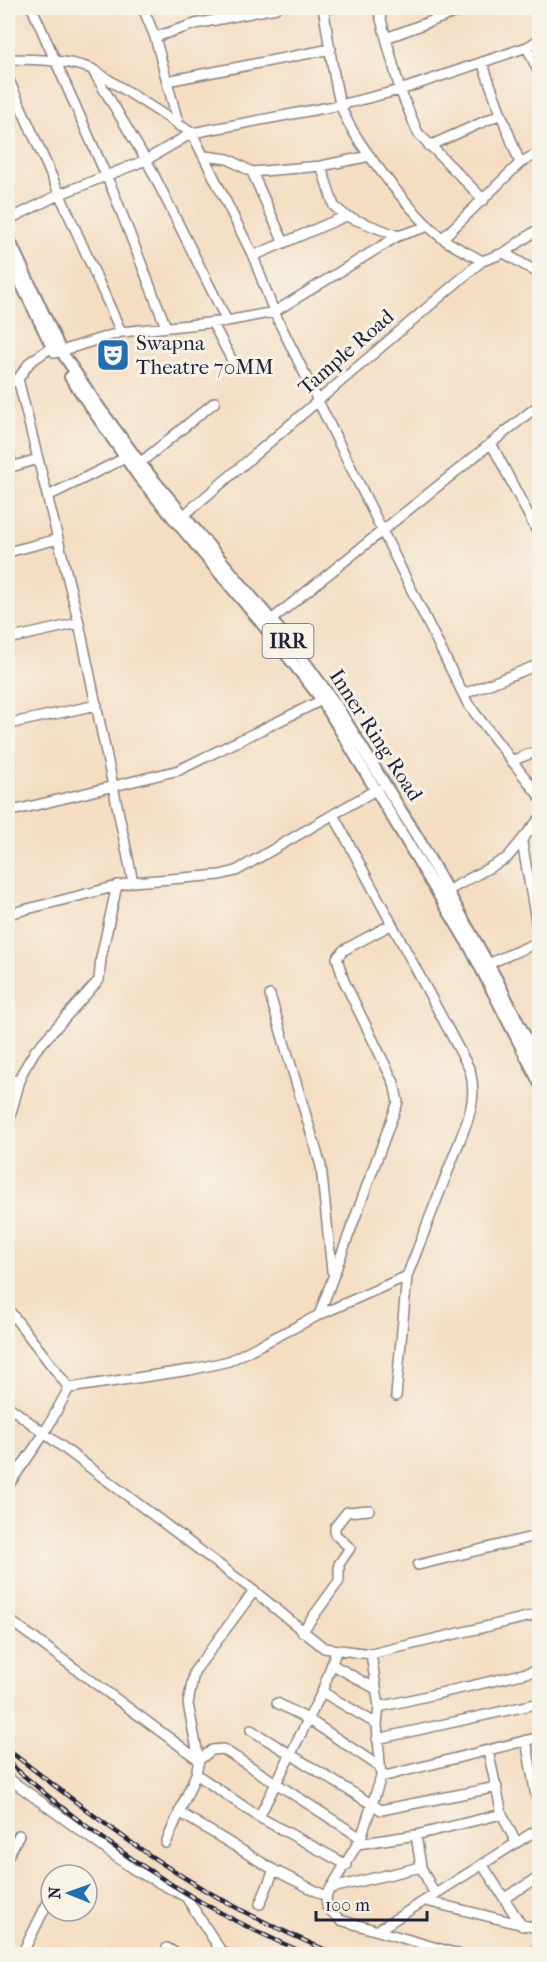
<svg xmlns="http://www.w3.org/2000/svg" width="547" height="1962" font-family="'IM FELL French Canon',serif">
<rect width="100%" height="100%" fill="#f7f3e8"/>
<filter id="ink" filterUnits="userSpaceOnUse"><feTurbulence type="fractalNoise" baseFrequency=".0167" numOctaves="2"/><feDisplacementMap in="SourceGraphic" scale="12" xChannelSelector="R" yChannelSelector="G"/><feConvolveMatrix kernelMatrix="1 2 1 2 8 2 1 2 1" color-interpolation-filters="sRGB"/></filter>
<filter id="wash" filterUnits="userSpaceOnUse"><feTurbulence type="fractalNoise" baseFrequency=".008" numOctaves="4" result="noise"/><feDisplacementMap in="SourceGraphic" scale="24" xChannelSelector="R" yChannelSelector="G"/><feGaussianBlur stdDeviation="1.35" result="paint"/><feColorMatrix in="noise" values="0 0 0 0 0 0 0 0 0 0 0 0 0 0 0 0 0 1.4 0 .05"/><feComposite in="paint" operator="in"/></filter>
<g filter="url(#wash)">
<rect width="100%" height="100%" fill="#f4ddc2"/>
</g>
<g filter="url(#ink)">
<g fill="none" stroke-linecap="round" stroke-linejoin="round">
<defs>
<path id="minor" d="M32,8L113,191L166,327
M143,8L155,37L179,126
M323,8C329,39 332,72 340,103C349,137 414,216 442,238C454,247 469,253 482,261
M378,8L386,38
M467,8L386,38L400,90L418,133L484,200
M155,37L195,24L276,8
M527,47L540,75
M8,59C37,60 65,59 92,69L192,133L340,105L400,90L527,47L540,39
M93,71L149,165L227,321
M8,78L121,332
M167,81L331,49
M501,114L520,163
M429,146L501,114L482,62
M205,156L228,159L252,172L321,166L370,156
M321,166L334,206L346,216
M252,172L284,243
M8,220L58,195L146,160L192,133L253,256L274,312L468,704L540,797
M443,238L520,163L540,152
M504,253L540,274
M253,256L346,216L398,236
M212,322L236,368
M55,353L121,332L227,321L274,312L398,236L429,226
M18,379L79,623L133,882
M8,383L18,379L30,362L52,347
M491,443L540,537
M8,449L12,467
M140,463L215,402
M8,468L38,459
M48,496L125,458
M183,516L482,261L504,253L540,228
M8,552L58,539
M270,621L540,404
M8,639L79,623
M464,694L540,664
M8,724L97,705
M511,761L540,750
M8,812L179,770L322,700L326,694
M334,816L470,1070C475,1090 473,1103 467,1122L407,1276L396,1396
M447,891L507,858L540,818
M8,914L133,882L220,875L236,871L377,789
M488,964L534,944L539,937L522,842
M270,995L321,1166L332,1271
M8,1082L21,1079
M8,1124L22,1073L35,1051L99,980L101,958L117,885
M8,1309L69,1388
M319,1315L398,1102L394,1083L344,981L337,958L344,950L392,924
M8,1406L254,1591L324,1648L371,1654L540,1614
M8,1486L44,1434L69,1388L190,1370L229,1361L319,1315L407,1276
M418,1565L540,1535
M8,1619L199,1760L212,1750L223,1749L361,1838
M302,1632L339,1581V1564L350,1548L335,1534V1527L347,1512L369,1510
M371,1654L379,1707L377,1724L381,1777L361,1838L326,1896L327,1907L340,1920L458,1954
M333,1665L376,1689
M322,1692L377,1724
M277,1703L308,1719L380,1767
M379,1707L540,1670
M251,1730L381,1810L497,1787
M377,1739L540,1703
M526,1740L536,1796
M488,1751L502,1814L516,1843
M196,1774L259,1817L347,1865
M381,1777L540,1737
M8,1778L133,1869L186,1897L221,1951L227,1954
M179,1812L274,1870L326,1896
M259,1817L322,1692L336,1652
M416,1835L421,1867L435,1895
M166,1843L196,1774L199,1760L188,1704L194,1672L254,1591
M357,1844L416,1835L502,1814
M8,1856L19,1835
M482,1864L522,1926
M332,1888L421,1867
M504,1898L540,1877
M426,1901L540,1929
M260,1904L274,1870
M378,1930L540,1828
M167,1948L177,1954
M22,1954L51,1896
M106,1954L113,1950L120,1954
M536,1954L540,1935"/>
<path id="major" d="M8,237L61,351L98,406L143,467L297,651L336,705L418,838L497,980L540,1066
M8,257L50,343
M70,377L138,476L258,619L322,700L471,949L540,1084"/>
</defs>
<!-- minor casing -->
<use href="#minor" stroke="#8b807e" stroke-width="12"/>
<!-- major casing -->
<use href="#major" stroke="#8b807e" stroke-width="14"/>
<!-- minor -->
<use href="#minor" stroke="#fff" stroke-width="9"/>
<!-- major -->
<use href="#major" stroke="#fff" stroke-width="10"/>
<defs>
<path id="rail" d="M8,1750C66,1794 123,1840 185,1878C233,1908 283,1932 335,1954
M8,1762C96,1840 198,1909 307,1954"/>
</defs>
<!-- rail casing -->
<use href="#rail" stroke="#22223b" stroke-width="4.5"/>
<!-- rail -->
<use href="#rail" stroke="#f7f3e8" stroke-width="2" stroke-dasharray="7" stroke-linecap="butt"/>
</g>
</g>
<!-- icons -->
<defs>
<symbol id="theatre-square" viewBox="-11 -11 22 22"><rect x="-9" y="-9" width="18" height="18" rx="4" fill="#1f6fb2" stroke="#f7f3e8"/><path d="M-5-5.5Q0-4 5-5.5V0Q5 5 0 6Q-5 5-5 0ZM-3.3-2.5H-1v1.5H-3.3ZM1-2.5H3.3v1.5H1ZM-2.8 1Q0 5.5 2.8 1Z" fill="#fff"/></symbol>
</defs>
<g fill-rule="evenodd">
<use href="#theatre-square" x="94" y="336" width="38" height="38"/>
</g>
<g text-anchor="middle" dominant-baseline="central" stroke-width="6" stroke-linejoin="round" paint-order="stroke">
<!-- shield labels -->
<rect fill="#f7f3e8" stroke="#62616f" stroke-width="1.5" x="262.5" y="624" width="51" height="34" rx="4.5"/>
<g font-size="20" font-weight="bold" fill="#22223b">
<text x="288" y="641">IRR</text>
</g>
<!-- poi labels -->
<g font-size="21" fill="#22223b" stroke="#f7f3e8" text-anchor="start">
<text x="136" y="343">Swapna<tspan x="136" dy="24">Theatre 70MM</tspan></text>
</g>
<!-- street labels -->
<g font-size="21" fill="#22223b" stroke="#f7f3e8">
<text transform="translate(346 352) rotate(-41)">Tample Road</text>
<text transform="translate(376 735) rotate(57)">Inner Ring Road</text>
</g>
</g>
<!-- margin -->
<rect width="547" height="1962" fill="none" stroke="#f7f3e8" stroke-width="30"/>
<!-- north arrow -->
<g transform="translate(69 1893) rotate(271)"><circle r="28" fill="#f7f3e8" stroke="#a29fa3" stroke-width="1.5"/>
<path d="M0-4.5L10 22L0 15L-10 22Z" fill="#1f6fb2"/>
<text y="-9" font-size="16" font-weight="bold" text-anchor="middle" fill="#22223b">N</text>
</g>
<!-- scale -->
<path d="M316 1911v9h111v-9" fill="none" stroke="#22223b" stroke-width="3"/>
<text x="325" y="1911" font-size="18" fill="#22223b" stroke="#f7f3e8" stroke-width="4.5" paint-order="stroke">100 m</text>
</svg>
